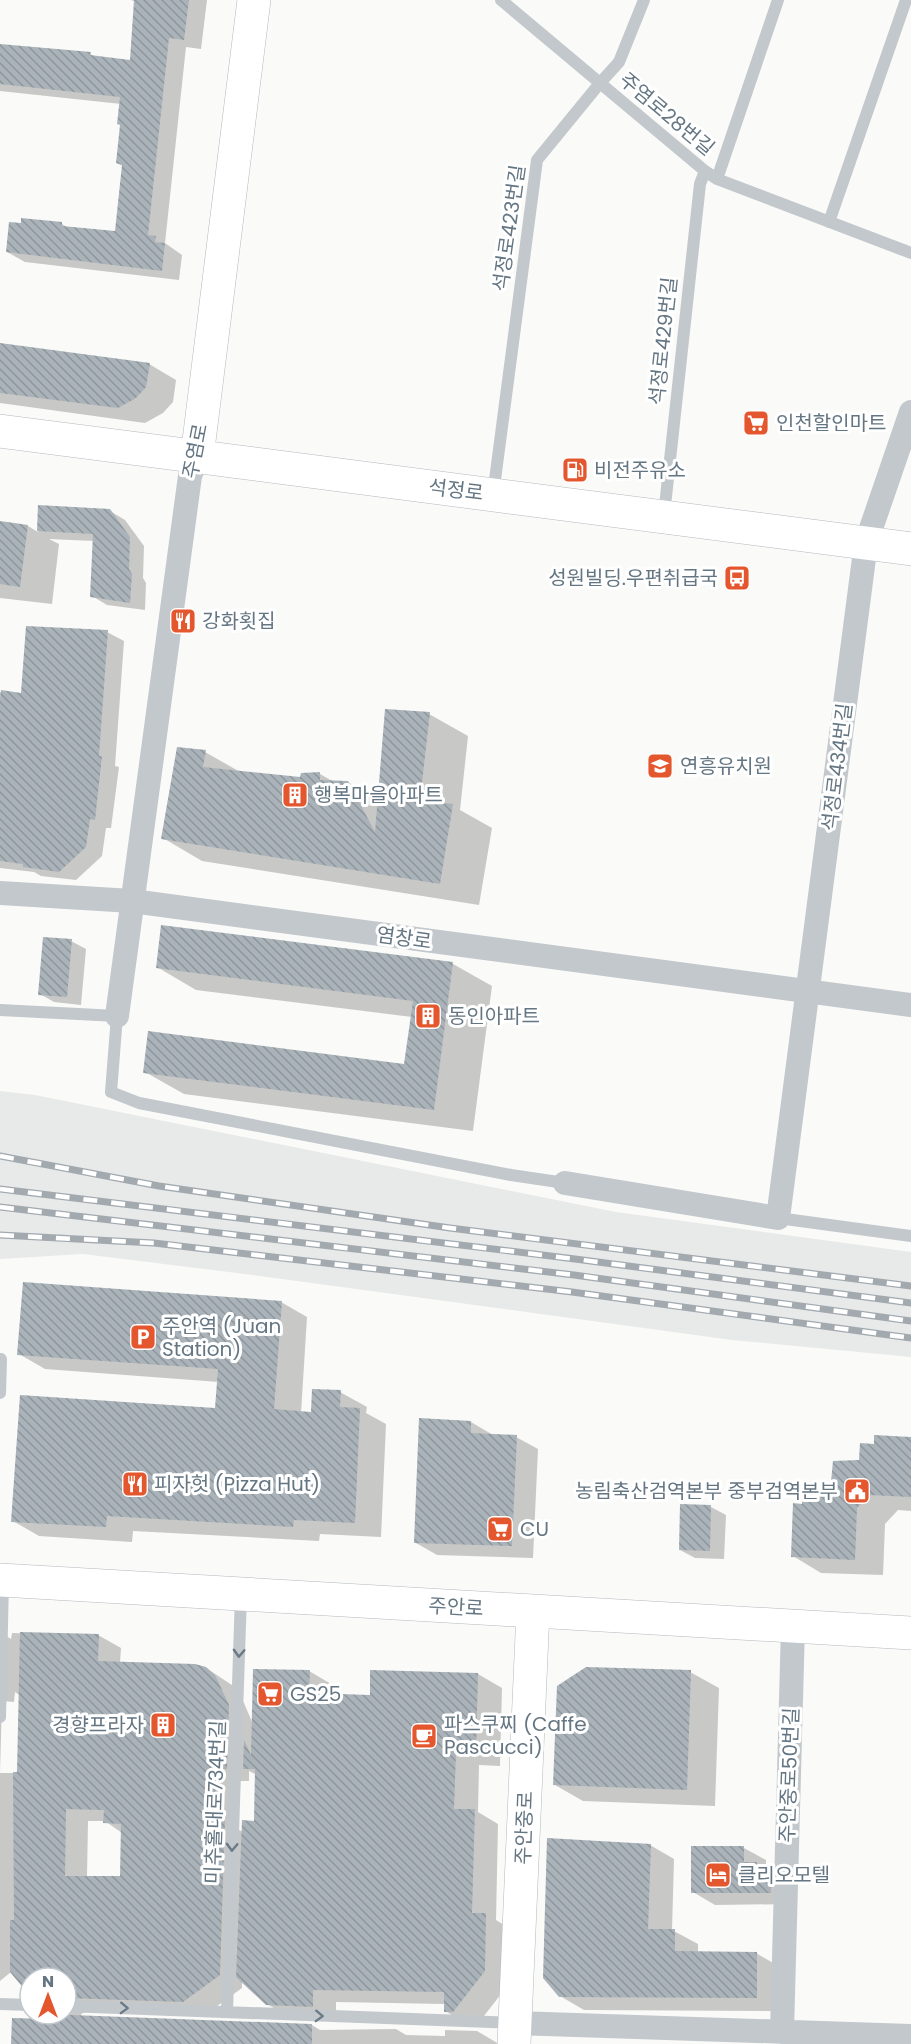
<svg xmlns="http://www.w3.org/2000/svg" width="911" height="2044" font-family="Poppins,'Noto Sans KR',sans-serif">
<defs>
<pattern id="building-back-hatch" width="6" height="6" patternUnits="userSpaceOnUse" patternTransform="scale(1.5)"><rect width="6" height="6" fill="#aab3b9"/><path d="M-1 5l2 2M0 0l6 6M5-1l2 2" fill="none" stroke="#8e969c"/></pattern>
</defs>
<rect width="100%" height="100%" fill="#fafaf8"/>
<!-- built -->
<path fill="#e8e9e9" d="M0,1091L35,1095L616,1212L911,1252V1357L732,1340L253,1275L83,1254L0,1259Z"/>
<!-- shadow -->
<path fill="#0003" fill-rule="evenodd" d="M131,0H207L201,49L186,47L165,243L182,255L179,280L25,262L7,252L62,224L70,229L116,233L123,166L117,163L122,125L121,104L0,91V45L90,54L98,58L132,62L136,2Z
M0,345L149,364L176,380L173,402L163,413L145,423L0,403Z
M40,507L110,511L125,520L144,546L143,578L146,583L145,610L107,605L92,596L94,541L49,539L59,544L52,604L0,598V523L28,526L38,532Z
M107,632L124,641L115,766L119,767L111,828H106L102,856L76,880L41,876L34,872L0,868V692L22,694Z
M429,714L468,736L460,810L492,828L479,905L202,861L163,838L205,752L242,773L301,779L320,774L334,782H348L379,800Z
M71,941L86,949L81,1005L54,1002L40,994Z
M453,964L492,986L473,1131L184,1094L145,1072L406,1066L412,1017L196,990L157,967Z
M281,1302L307,1317L301,1413H313L340,1392L367,1407L366,1413L386,1424L381,1537L320,1534L319,1541L133,1531L132,1542L39,1536L13,1521L217,1409L219,1382L45,1369L19,1354Z
M471,1422L493,1435L516,1437L538,1449L533,1558L437,1555L416,1543Z
M911,1438V1511L898,1510L885,1524L883,1575L821,1573L793,1556L804,1505L831,1493L876,1446Z
M681,1506L711,1507L726,1515L724,1559L695,1558L680,1550Z
M0,1632L11,1639L12,1633L98,1635L121,1648L120,1663L206,1668L238,1689L253,1724L309,1671L333,1685V1695L371,1696L372,1672L478,1674L502,1688L500,1766L479,1765L478,1812L498,1824L496,1920L509,1928L508,1985L477,2025H469L445,2011V2004L336,2002V2020L291,2018L267,2004L242,1981V1988L206,2014L90,2010L81,2014V2016L312,2025L320,2030L396,2029L406,2035L445,2036V2030L477,2031L499,2044H13L53,2021L47,2014H66V1978H30V1994L11,1972L0,1981ZM15,1692L21,1696L19,1773H0L2,1701L14,1702ZM249,1771L257,1775L255,1822L243,1832L237,1829L238,1781H249ZM88,1821H105L122,1833L121,1878L87,1877Z
M690,1672L719,1688L715,1806L583,1801L555,1785Z
M650,1845L674,1859L672,1930L698,1944V1953H756L780,1967V2011L584,2010L560,1996Z
M744,1848L766,1860V1869L779,1876L793,1904L715,1905L693,1892Z"/>
<!-- building -->
<path fill="url(#building-back-hatch)" fill-rule="evenodd" d="M134,0H189L184,40L169,38L148,235L156,236L155,242L165,243L162,271L6,252L9,222L21,223V218L62,222V226L115,231L122,165L116,163L120,125L117,124L120,97L0,84V44L91,52L90,55L130,60Z
M0,343L150,363L146,387L136,398L118,408L0,393Z
M38,505L110,509L130,537L129,569L132,574L130,603L90,597L93,534L37,531Z
M0,521L28,525L20,587L0,584Z
M26,626L108,630L99,756H102L95,820L90,819L86,847L59,872L23,867V864L0,861V701L1,690L21,693Z
M385,709L430,712L420,800L453,804L440,884L161,839L177,747L206,750L203,767L300,777L301,773L320,772V780L348,781L375,832Z
M161,925L453,962L434,1110L143,1073L148,1031L404,1064L413,1001L156,968Z
M43,937L72,939L67,997L38,995Z
M23,1282L282,1301L274,1409L311,1412L312,1389L341,1390L340,1407L360,1408L355,1523L294,1520L293,1527L107,1516L106,1527L11,1522L20,1395L215,1408L218,1369L17,1355Z
M419,1418L471,1421V1433L517,1435L512,1546L414,1543Z
M874,1435L911,1437V1497L869,1495L857,1508L855,1560L791,1557L793,1503L802,1504V1491L830,1492L833,1461L859,1460L860,1443L874,1444Z
M680,1504L711,1505L710,1551L679,1550Z
M20,1632L99,1634L98,1661L195,1664L206,1667L215,1675L229,1705L227,1769H216L215,1820H225L220,1975L183,2002L66,1998V1978H30V1996L10,1972V1920H14L13,1772H17ZM66,1809L104,1810L103,1823L121,1824L120,1876H65Z
M586,1667L691,1670L687,1790L553,1785L557,1686Z
M253,1669L310,1670L309,1693L370,1695V1670L478,1673L476,1753L456,1752L454,1809H475L472,1913H486L485,1971L453,2012H444V1992L313,1990V2007L266,2005L236,1977L242,1820L254,1821L255,1769H243L244,1740L251,1755Z
M547,1838L651,1844L648,1929H675V1951L757,1952V1998L559,1997L543,1978Z
M691,1846H744V1862H757V1872H771V1893H691Z
M45,2014L312,2024V2044H11L12,2018L49,2019Z"/>
<g fill="none" stroke-linecap="round" stroke-linejoin="round">
<defs>
<path id="secondary" d="M0,431L911,549
M197,457L254,0
M0,1580L911,1633
M514,2044L533,1611"/>
</defs>
<!-- secondary casing -->
<use href="#secondary" stroke="#b3babf" stroke-width="34"/>
<!-- lane -->
<path stroke="#c3c8cc" stroke-width="12" d="M501,0L705,171L717,179L911,253
M717,179L778,0
M829,222L906,0
M493,495L537,160L600,83L619,62L644,0
M664,515L700,184L705,171
M0,1010L117,1016L111,1092L139,1103L511,1175L565,1183
M778,1218L911,1236
M0,1393L1,1359
M0,1717L3,1581
M0,2004L30,2005
M66,2006L515,2023
M227,2012L241,1595"/>
<!-- street -->
<path stroke="#c3c8cc" stroke-width="24" d="M0,893L132,901L911,1005
M117,1016L190,476L197,457
M565,1183L778,1218L866,543L911,412
M515,2023L911,2036
M782,2032L793,1626"/>
<!-- secondary -->
<use href="#secondary" stroke="#fff" stroke-width="33"/>
<defs>
<path id="rail" d="M0,1156L159,1186L450,1228L911,1286
M0,1189L575,1259L911,1303
M0,1207L574,1275L911,1321
M0,1235L154,1243L572,1292L911,1338"/>
</defs>
<!-- rail casing -->
<use href="#rail" stroke="#a2aab0" stroke-width="7"/>
<!-- rail -->
<use href="#rail" stroke="#fff" stroke-width="4.5" stroke-dasharray="14" stroke-linecap="butt"/>
</g>
<!-- one-way arrows -->
<defs><path id="oneway-chevron" d="M-2-3.5L2.5 0L-2 3.5" fill="none" stroke-width="1.6" stroke-linecap="round" stroke-linejoin="round" transform="scale(1.5)"/></defs>
<g stroke="#6a7a87">
<use href="#oneway-chevron" transform="translate(239 1653) rotate(92)"/>
<use href="#oneway-chevron" transform="translate(232 1847) rotate(92)"/>
<use href="#oneway-chevron" transform="translate(124 2008) rotate(2)"/>
<use href="#oneway-chevron" transform="translate(319 2016) rotate(2)"/>
</g>
<!-- icons -->
<defs>
<symbol id="supermarket-square" viewBox="-11 -11 22 22"><rect x="-9" y="-9" width="18" height="18" rx="4" fill="#e4572e" stroke="#fff"/><path d="M-6-5.5h2.5l.6 2H6L4.5 2H-2.5L-4.4-4H-6ZM-1.5 3.2a1.3 1.3 0 1 0 .1 0ZM3 3.2a1.3 1.3 0 1 0 .1 0Z" fill="#fff"/></symbol>
<symbol id="fuel-square" viewBox="-11 -11 22 22"><rect x="-9" y="-9" width="18" height="18" rx="4" fill="#e4572e" stroke="#fff"/><path d="M-5.5-6h7V0h2V4h1.3V-2.5L3-4.5l.8-.8L6-3V5H2.5V1h-1V6h-7ZM-4.2-4.7v3.2H.2V-4.7Z" fill="#fff"/></symbol>
<symbol id="bus-square" viewBox="-11 -11 22 22"><rect x="-9" y="-9" width="18" height="18" rx="4" fill="#e4572e" stroke="#fff"/><path d="M-5-6H5V4H4V6H2V4H-2V6H-4V4H-5ZM-3.5-4V0h7V-4ZM-3.5 1.2v1.5H-2V1.2ZM2 1.2v1.5H3.5V1.2Z" fill="#fff"/></symbol>
<symbol id="restaurant-square" viewBox="-11 -11 22 22"><rect x="-9" y="-9" width="18" height="18" rx="4" fill="#e4572e" stroke="#fff"/><path d="M-5-6h1v4h1v-4h1v4h1v-4h1v5L-1.5 .5V6h-2V.5L-5-1ZM5-6V6H3V1.5H1.5Q1.5-4 5-6Z" fill="#fff"/></symbol>
<symbol id="school-square" viewBox="-11 -11 22 22"><rect x="-9" y="-9" width="18" height="18" rx="4" fill="#e4572e" stroke="#fff"/><path d="M0-5L7-2L0 1L-7-2ZM-4 1L0 2.5L4 1V4Q0 6-4 4Z" fill="#fff"/></symbol>
<symbol id="building-square" viewBox="-11 -11 22 22"><rect x="-9" y="-9" width="18" height="18" rx="4" fill="#e4572e" stroke="#fff"/><path d="M-4-6H4V6H1V3H-1V6H-4ZM-2.5-4.3h1.7v1.8h-1.7ZM.8-4.3h1.7v1.8H.8ZM-2.5-1h1.7V.8h-1.7ZM.8-1h1.7V.8H.8Z" fill="#fff"/></symbol>
<symbol id="parking-square" viewBox="-11 -11 22 22"><rect x="-9" y="-9" width="18" height="18" rx="4" fill="#e4572e" stroke="#fff"/><path d="M-3.5-5.5H1a3.5 3.5 0 0 1 0 7H-1V5.5H-3.5ZM-1-3.4V-.6H.8a1.4 1.4 0 0 0 0-2.8Z" fill="#fff"/></symbol>
<symbol id="civic-square" viewBox="-11 -11 22 22"><rect x="-9" y="-9" width="18" height="18" rx="4" fill="#e4572e" stroke="#fff"/><path d="M-.6-6.5H3V-4.5H.6V-3L4-1V1h2V6H-6V1h2V-1L-.6-3ZM-1.2 2.5V6h2.4V2.5Z" fill="#fff"/></symbol>
<symbol id="cafe-square" viewBox="-11 -11 22 22"><rect x="-9" y="-9" width="18" height="18" rx="4" fill="#e4572e" stroke="#fff"/><path d="M-5.5-4.5H6V0H3Q3 3.5 0 3.5H-2.5Q-5.5 3.5-5.5 0ZM3-3.2v2h1.7v-2ZM-6 4.5H4V6H-6Z" fill="#fff"/></symbol>
<symbol id="hotel-square" viewBox="-11 -11 22 22"><rect x="-9" y="-9" width="18" height="18" rx="4" fill="#e4572e" stroke="#fff"/><path d="M-6-4.5h1.5V1H6V5H4.5V3h-9V5H-6ZM-4 0a1.8 1.8 0 1 1 3.6 0ZM.5 0V-2.5h3Q6-2.5 6 0Z" fill="#fff"/></symbol>
</defs>
<g fill-rule="evenodd">
<use href="#supermarket-square" x="741" y="408" width="30" height="30"/>
<use href="#fuel-square" x="560" y="455" width="30" height="30"/>
<use href="#bus-square" x="722" y="563" width="30" height="30"/>
<use href="#restaurant-square" x="168" y="606" width="30" height="30"/>
<use href="#school-square" x="645" y="751" width="30" height="30"/>
<use href="#building-square" x="280" y="780" width="30" height="30"/>
<use href="#building-square" x="413" y="1001" width="30" height="30"/>
<use href="#parking-square" x="128" y="1322" width="30" height="30"/>
<use href="#restaurant-square" x="120" y="1469" width="30" height="30"/>
<use href="#civic-square" x="842" y="1476" width="30" height="30"/>
<use href="#supermarket-square" x="485" y="1514" width="30" height="30"/>
<use href="#supermarket-square" x="255" y="1679" width="30" height="30"/>
<use href="#building-square" x="148" y="1710" width="30" height="30"/>
<use href="#cafe-square" x="409" y="1721" width="30" height="30"/>
<use href="#hotel-square" x="703" y="1860" width="30" height="30"/>
</g>
<g text-anchor="middle" dominant-baseline="central" stroke-width="6" stroke-linejoin="round" paint-order="stroke">
<!-- street labels -->
<g font-size="20" fill="#657683" stroke="#fff">
<text transform="translate(667 114) rotate(40)">주염로28번길</text>
<text transform="translate(509 228) rotate(-82)">석정로423번길</text>
<text transform="translate(663 341) rotate(-84)">석정로429번길</text>
<text transform="translate(195 451) rotate(-79)">주염로</text>
<text transform="translate(456 490) rotate(7)">석정로</text>
<text transform="translate(837 767) rotate(-83)">석정로434번길</text>
<text transform="translate(404 938) rotate(8)">염창로</text>
<text transform="translate(456 1607) rotate(3)">주안로</text>
<text transform="translate(789 1775) rotate(-88)">주안중로50번길</text>
<text transform="translate(215 1802) rotate(-88)">미추홀대로734번길</text>
<text transform="translate(524 1828) rotate(-88)">주안중로</text>
</g>
<!-- poi labels -->
<g font-size="20" fill="#657683" stroke="#fff" text-anchor="start">
<text x="776" y="423">인천할인마트</text>
<text x="594" y="470">비전주유소</text>
<text x="718" y="578" text-anchor="end">성원빌딩.우편취급국</text>
<text x="202" y="621">강화횟집</text>
<text x="680" y="766">연흥유치원</text>
<text x="314" y="795">행복마을아파트</text>
<text x="448" y="1016">동인아파트</text>
<text x="162" y="1326">주안역 (Juan<tspan x="162" dy="23">Station)</tspan></text>
<text x="154" y="1484">피자헛 (Pizza Hut)</text>
<text x="838" y="1491" text-anchor="end">농림축산검역본부 중부검역본부</text>
<text x="520" y="1529">CU</text>
<text x="290" y="1694">GS25</text>
<text x="444" y="1724">파스쿠찌 (Caffe<tspan x="444" dy="23">Pascucci)</tspan></text>
<text x="144" y="1725" text-anchor="end">경향프라자</text>
<text x="738" y="1875">클리오모텔</text>
</g>
</g>
<!-- north arrow -->
<g transform="translate(48 1996)"><circle r="28" fill="#ffffff" stroke="#c1c8cd" stroke-width="1.5"/>
<path d="M0-4.5L10 22L0 15L-10 22Z" fill="#e4572e"/>
<text y="-9" font-size="16" font-weight="bold" text-anchor="middle" fill="#657683">N</text>
</g>
</svg>
